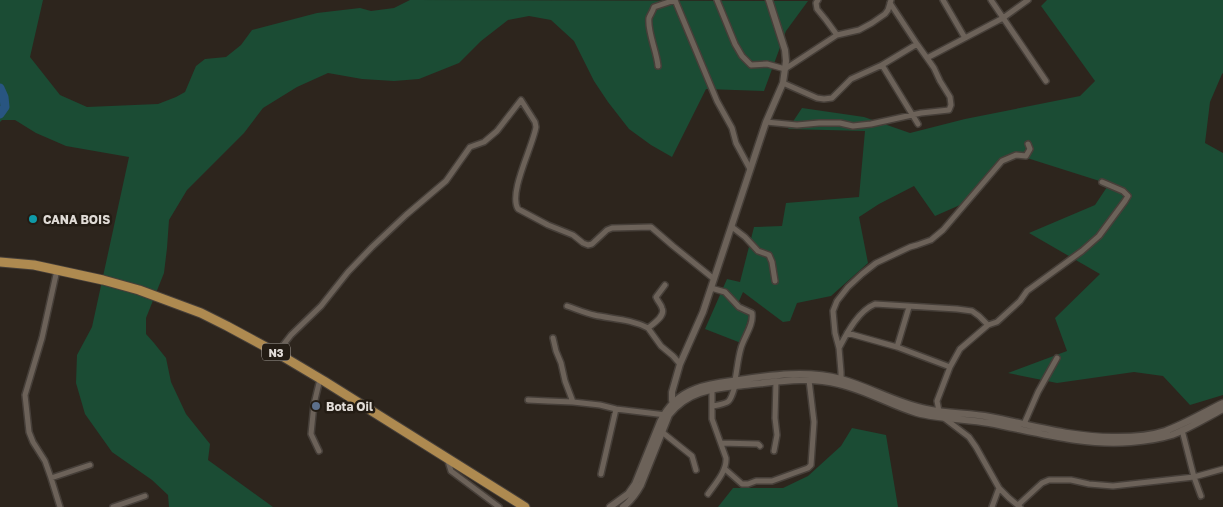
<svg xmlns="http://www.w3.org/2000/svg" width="1223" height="507" font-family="'Golos Text',sans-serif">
<rect width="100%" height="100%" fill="#2d251d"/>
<!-- green -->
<path fill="#1b4c34" d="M0,0H43L30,57L60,95L87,107L158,104L176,97L185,92L196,66L205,59L226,57L241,45L252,30L317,13L360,8L371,11L394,8L410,0L808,1L786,31L764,91L706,89L672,157L651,145L629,129L608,102L594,81L574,41L551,20L529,16L508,20L481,41L459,63L419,79L394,81L362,79L328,73L297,87L263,108L244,133L187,190L169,220L167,248L164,273L146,318V334L154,343L166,358L171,382L186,414L210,444L208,460L273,507H169L168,495L152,480L112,452L85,414L76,383L77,355L92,327L129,157L66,146L36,133L15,120H2L0,122Z
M1047,0H1223V73L1222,74L1210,102L1205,143L1223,153V395L1190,405L1163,376L1134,372L1057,383L1008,373L1067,351L1055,318L1100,274L1029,233L1095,205L1109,184L1011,153L960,205L935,216L914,186L879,204L859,217L868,263L831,296L797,303L790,321L783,322L743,292L736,308L750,313L741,343L705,329L727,279L740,282L754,227L782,226L786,203L859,197L865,131L788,129L802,108L864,117L910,133L965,119L1080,96L1095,81L1041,6Z
M852,428L886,435L898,507H718L733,488H783L808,476L841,446Z"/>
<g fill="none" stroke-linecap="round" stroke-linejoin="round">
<!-- river -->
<path stroke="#285581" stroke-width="9" d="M0,88L4,97L5,107L0,114"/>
<defs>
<path id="minor" d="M675,0L717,101L732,128L736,143L750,169
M717,0L735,44L742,56L751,65L767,64L785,69L837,35L859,30L872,23L885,14L888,10L891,0
M818,0L816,3L817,9L826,20L837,35
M943,0L965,38
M991,0L1046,81
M890,3L917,44
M882,65L918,124
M658,66C657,52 647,31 649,18C650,15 653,11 654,7L675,0
M783,83L817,98L824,99L832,98L851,79L882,65L917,44L927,58L1003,18L1028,0
M766,122L797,125L819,123H840L853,126L871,124L921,113L949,110L951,105L950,97L940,81L934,68L927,58
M732,227L745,237L758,251L769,255L772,262L775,281
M57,270L42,338L25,395L29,432L33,442L45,461L51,478L60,507
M711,288L725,292L739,307L752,313C754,325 744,337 741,348C738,358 737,370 735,380
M567,306C576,309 585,313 594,315C612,319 631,319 648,328L661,346L673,356L680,364
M648,328C653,324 666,316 662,308C661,304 658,302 656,297L665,285
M847,333L897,347L950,367
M553,338L556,351L561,363L565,381L573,402L600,405L616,409L666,415
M897,347L909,307
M839,348C847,333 858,311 875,304L957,309L972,311L979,316L988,325
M277,353L291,335L321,306L348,272L372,247L406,215L446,181L470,147L484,142L497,131L521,100L535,122L536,127C533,146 508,193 518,209L548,225L573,235L583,243L588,245L592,244L607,230L612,228L651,227L673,246L714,279
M841,381V372L839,348L835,333L833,311L837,301L848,287L862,274L876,263L910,247L917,245L931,240L943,230L1002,161L1016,155L1026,156L1030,149L1028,144
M528,400L548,401L573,402
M713,406C730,403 730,403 735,386
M1024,424L1038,392L1057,358
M1182,430L1194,477L1201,496
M662,432L692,456L696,470
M721,443L758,444L760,446
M319,451L311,434L314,404L320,379
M774,451L777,435L775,418L776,381
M447,458L451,471L499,507
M725,469L742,484H748L756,481H772L808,468L811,465L814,422L809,380
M601,474L616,409
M51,478L90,465
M708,494C715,484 727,471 726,458L712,419V389
M1018,505L1042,483L1049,480H1071L1089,484L1113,486L1194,477L1223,469
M113,507L145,496
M992,507L999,488
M1020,507L1009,498L999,488L976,447L969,437L944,418L939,411L937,401L950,367L960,349L988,325L997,322L1020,301L1027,291L1082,251L1099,236L1125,201L1128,196L1123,191L1102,182"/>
<path id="tertiary" d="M673,405L672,400V392L680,364L703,312L766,122L783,83L786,61L785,50L769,0
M610,507L628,494L635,484L660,422C667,407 679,395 695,389C709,383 724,382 739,380C772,375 808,370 841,379C870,387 896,403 926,409C947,414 969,413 990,417C1032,425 1074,438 1117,437C1133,437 1150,436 1165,431C1185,424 1204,412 1223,403
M623,507C631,501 636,494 641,485L669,415C677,405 688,397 700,393C714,388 729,387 744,385C776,382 808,376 839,384C866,390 890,405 917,413C940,419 965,419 989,423C1036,432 1082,446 1131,442C1145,441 1159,439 1172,435C1190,428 1206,418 1223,409"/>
<path id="trunk" d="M0,262L34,265L103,280L139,290L201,313L227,326L277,353L324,381L525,507"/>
</defs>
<!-- minor casing -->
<use href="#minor" stroke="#463f39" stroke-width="8"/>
<!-- tertiary casing -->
<use href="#tertiary" stroke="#463f39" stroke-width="9"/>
<!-- trunk casing -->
<use href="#trunk" stroke="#463f39" stroke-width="11"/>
<!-- minor -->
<use href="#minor" stroke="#6c6259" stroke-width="5"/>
<!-- tertiary -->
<use href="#tertiary" stroke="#6c6259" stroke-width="6"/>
<!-- trunk -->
<use href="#trunk" stroke="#ae8a50" stroke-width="9"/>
</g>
<!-- markers -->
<circle fill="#0f9aa8" stroke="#231c14" stroke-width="2" cx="33" cy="219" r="5"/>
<circle fill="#5c6f8a" stroke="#231c14" stroke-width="2" cx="316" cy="406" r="5"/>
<g text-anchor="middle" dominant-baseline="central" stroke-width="5" stroke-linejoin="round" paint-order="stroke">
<!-- shield labels -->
<rect fill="#231c14" stroke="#a8a29c" stroke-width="1" x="262" y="343.5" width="28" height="17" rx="4"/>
<g font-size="11" font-weight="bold" fill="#e1dcd7">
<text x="276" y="352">N3</text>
</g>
<!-- poi labels -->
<g font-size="12" font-weight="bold" fill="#e1dcd7" stroke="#231c14" text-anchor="start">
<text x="43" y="219">CANA BOIS</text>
<text x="326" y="406">Bota Oil</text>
</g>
</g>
</svg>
